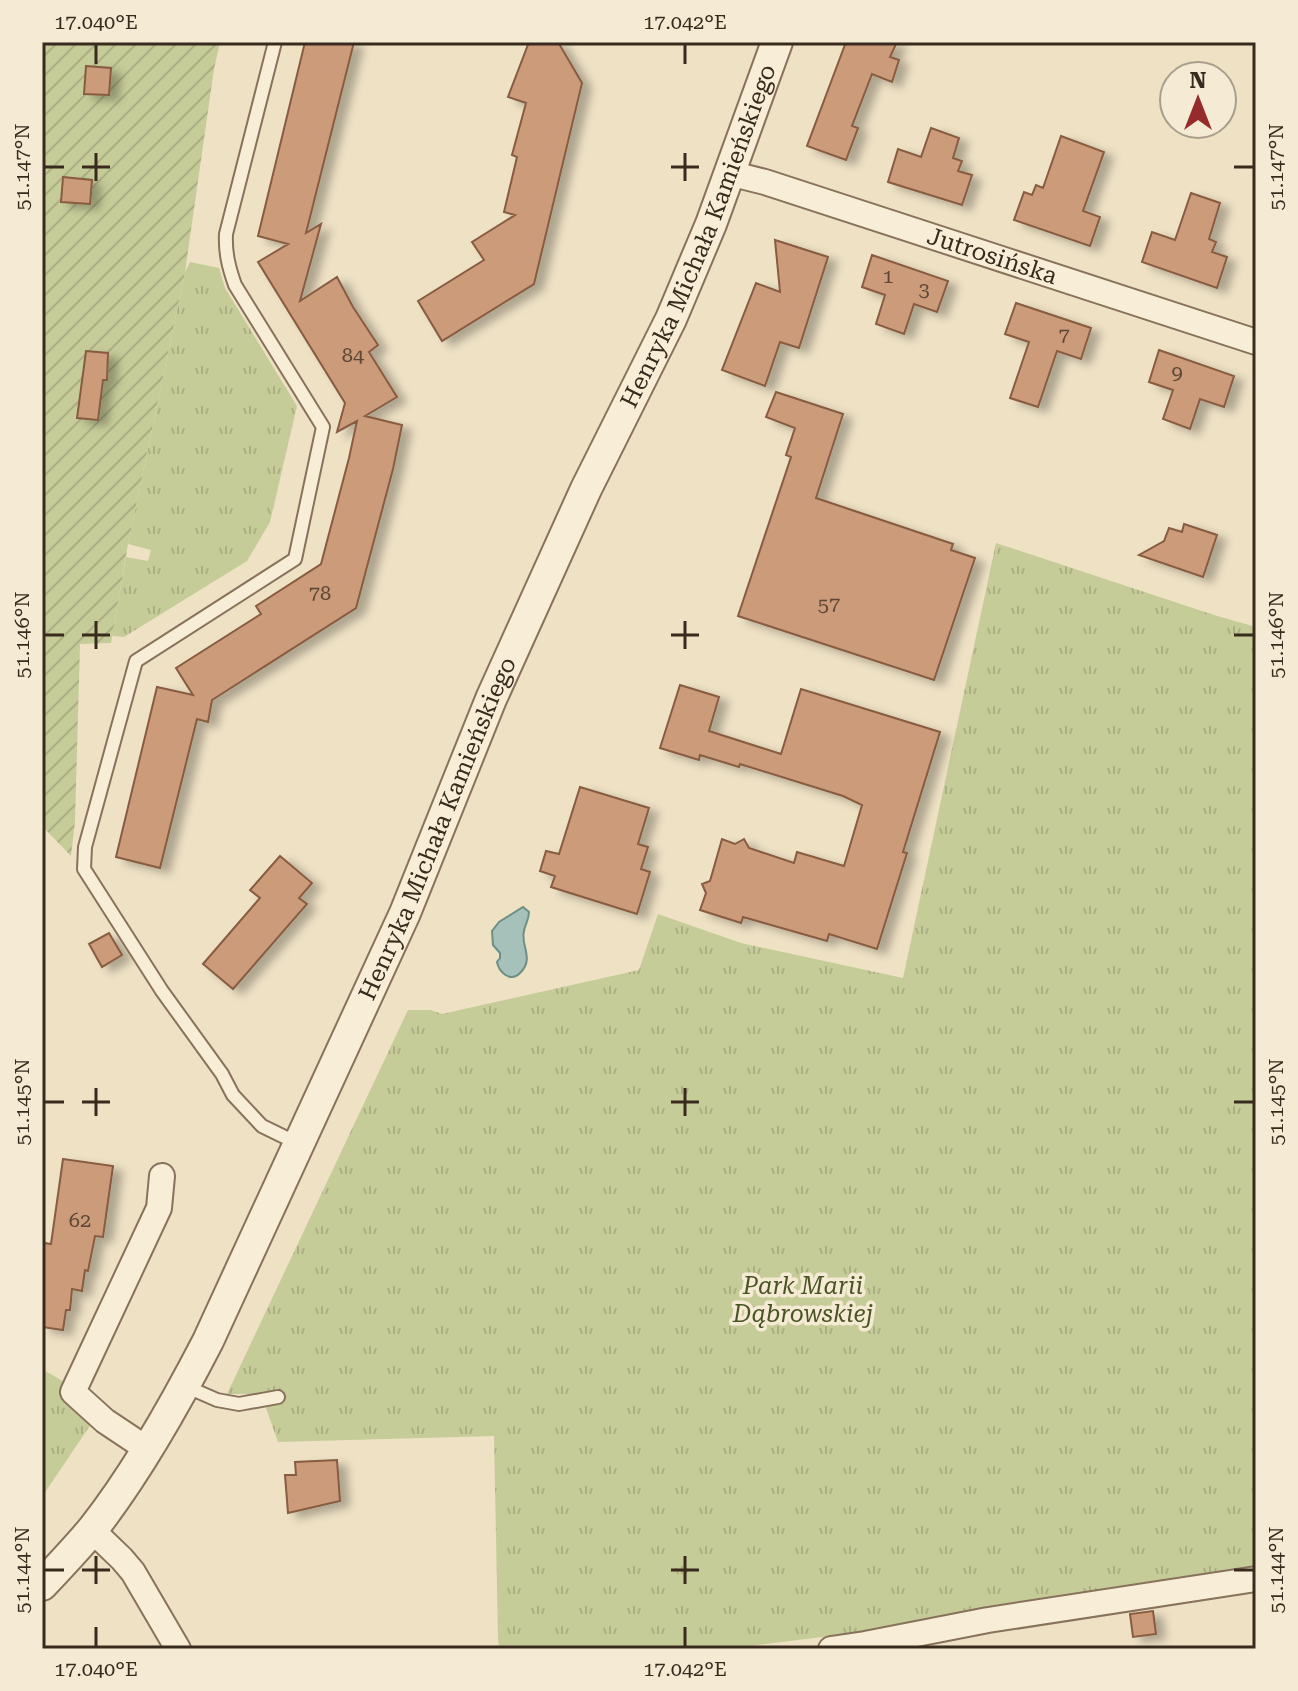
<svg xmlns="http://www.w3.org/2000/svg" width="1298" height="1691" font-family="'Roboto Serif',serif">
<defs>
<pattern id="grass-tufts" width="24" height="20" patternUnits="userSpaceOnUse" patternTransform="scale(2)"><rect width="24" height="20" fill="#c6cc98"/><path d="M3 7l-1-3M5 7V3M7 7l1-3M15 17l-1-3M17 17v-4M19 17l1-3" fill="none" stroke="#abaf83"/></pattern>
<pattern id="garden-furrows" width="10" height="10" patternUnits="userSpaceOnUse" patternTransform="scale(2)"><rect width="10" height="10" fill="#c6cc98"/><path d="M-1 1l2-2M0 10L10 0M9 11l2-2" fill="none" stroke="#abaf83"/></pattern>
<filter id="shadow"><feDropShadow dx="9" dy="5" stdDeviation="4" flood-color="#0004"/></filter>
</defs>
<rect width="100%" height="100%" fill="#eee1c4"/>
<!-- grass -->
<path fill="url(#grass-tufts)" d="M190,262L219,268L225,288L297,406L270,522L247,561L124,637L112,636L126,557L148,561L151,550L128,544L185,272Z
M996,543L1214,615L1256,627V1570L974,1611L846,1634L734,1648L566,1649L499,1647L498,1638L494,1436L278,1442L261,1394H227L408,1010H431L442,1014L639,970L658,914L741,943L903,978Z
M42,1369L66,1383L60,1397L91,1424L42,1497Z"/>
<!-- garden -->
<path fill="url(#garden-furrows)" d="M42,42H220L214,69L185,272L128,544L111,643L80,644L75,821L71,856L42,826Z"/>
<!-- water -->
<path fill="#a6c1b9" stroke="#6d8f86" stroke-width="2" d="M523,907L529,912C529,920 525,924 524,931C520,945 535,959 520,973C510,983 499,972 497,962L500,958V953L493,945L492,931L499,922Z"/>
<!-- building -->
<path fill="#cb9b7a" stroke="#875c41" stroke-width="2" filter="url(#shadow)" d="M305,42H354L306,233L321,224L300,301L337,277L353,307L378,345L369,352L397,397L365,416L402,425L393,469L356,608L212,700L208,722L197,719L160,868L116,857L157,687L193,695L176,668L261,614L256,606L321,564L349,458L357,421L337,432L345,403L258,262L288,244L258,236Z
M529,42H558L582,83L534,284L442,341L418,301L484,260L472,242L515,215L504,212L517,157L512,155L526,103L508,97Z
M846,42H897L890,57L899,60L892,82L872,74L852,126L858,128L846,160L807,146Z
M86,66L111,68L109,95L84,94Z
M931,128L959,138L953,158L962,161L958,171L972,175L962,205L888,182L898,149L921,157Z
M1061,136L1104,152L1083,211L1100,217L1090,246L1014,220L1024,192L1032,195L1036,185L1043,188Z
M63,177L92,180L90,204L61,202Z
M1191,193L1220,203L1209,239L1216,242L1212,252L1227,257L1217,288L1142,262L1152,232L1175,240Z
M775,240L828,257L799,348L780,342L765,386L722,370L756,283L780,292Z
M872,255L948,281L937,312L914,304L904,334L876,324L885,295L862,287Z
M1016,303L1091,328L1081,359L1057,351L1038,407L1010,398L1029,342L1005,334Z
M1159,350L1234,376L1224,407L1200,399L1190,429L1163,419L1173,390L1149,382Z
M86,351L108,353L107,380H103L98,420L77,418Z
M776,392L843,414L816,498L953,544L951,550L975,558L934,680L738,616L791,457L786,455L795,428L766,417Z
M1184,524L1217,535L1203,577L1139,555L1164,541L1169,528L1182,532Z
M680,685L719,697L709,731L781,754L801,689L940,732L903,852L907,853L877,949L829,934L827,941L743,917L741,923L700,910L706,893L702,884L710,881L722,839L735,844L744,839L749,848L794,863L797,852L844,866L862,805L843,796L740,764L739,767L700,755L699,760L660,748Z
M580,787L649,808L638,844L648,847L641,869L650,872L637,914L551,887L555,876L540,871L546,851L559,854Z
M280,856L312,883L299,898L307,904L233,989L203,964L260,898L250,890Z
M109,933L122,955L102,967L89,944Z
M63,1159L113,1166L103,1237L95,1236L88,1271L85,1270L82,1291L72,1289L70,1310H66L63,1330L42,1327V1259L44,1243L51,1244Z
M337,1460L340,1501L288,1513L285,1475H296L295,1462Z
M1153,1611L1156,1634L1133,1637L1130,1614Z"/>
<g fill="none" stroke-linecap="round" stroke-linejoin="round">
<defs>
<path id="service" d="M275,42L226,234C225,253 229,268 235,285L323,427L295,559L136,661L85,847L84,869L162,991L222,1074L233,1095L262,1126L299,1144
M185,1386L217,1400L239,1404L278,1397"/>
<g id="minor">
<path id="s1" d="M729,173L765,182L1256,342"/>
<path d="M147,1449L105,1421L73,1392L159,1208L162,1176"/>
<path d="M92,1530L122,1559L133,1572L178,1649"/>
<path d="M831,1649L865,1644L988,1620L1256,1579"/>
</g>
<g id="tertiary">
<path id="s2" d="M42,1585C59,1567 76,1549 92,1530C137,1473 175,1405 208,1341L405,913L491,699L586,489L671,319L711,224L777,42"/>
</g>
</defs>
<!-- service casing -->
<use href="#service" stroke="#88725b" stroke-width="16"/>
<!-- minor casing -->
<use href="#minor" stroke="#88725b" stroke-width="28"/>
<!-- tertiary casing -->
<use href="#tertiary" stroke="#88725b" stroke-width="34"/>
<!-- service -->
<use href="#service" stroke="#f8eed7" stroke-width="12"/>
<!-- minor -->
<use href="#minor" stroke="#f8eed7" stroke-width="24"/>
<!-- tertiary -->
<use href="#tertiary" stroke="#f8eed7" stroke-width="30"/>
</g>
<!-- ticks -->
<path fill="none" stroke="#382b1e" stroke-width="3" d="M96,44V64M685,44V64M96,153V181M685,153V181M44,167H64M82,167H110M671,167H699M1234,167H1254M96,621V649M685,621V649M44,635H64M82,635H110M671,635H699M1234,635H1254M96,1088V1116M685,1088V1116M44,1102H64M82,1102H110M671,1102H699M1234,1102H1254M96,1556V1584M685,1556V1584M44,1570H64M82,1570H110M671,1570H699M1234,1570H1254M96,1627V1647M685,1627V1647"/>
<g text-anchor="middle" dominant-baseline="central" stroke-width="7" stroke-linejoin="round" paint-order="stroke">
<!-- number labels -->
<g font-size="20" fill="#5d4735">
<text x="888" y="276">1</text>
<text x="924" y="289">3</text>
<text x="1064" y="335">7</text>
<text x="353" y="355">84</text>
<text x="1177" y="372">9</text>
<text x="320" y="593">78</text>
<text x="829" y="604">57</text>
<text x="80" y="1220">62</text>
</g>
<!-- street labels -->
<g font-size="24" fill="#382b1e" stroke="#f5ebd4">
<text stroke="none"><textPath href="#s2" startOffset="1506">Henryka Michała Kamieńskiego</textPath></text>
<text stroke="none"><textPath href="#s1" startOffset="276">Jutrosińska</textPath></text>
<text stroke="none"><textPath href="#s2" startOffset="858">Henryka Michała Kamieńskiego</textPath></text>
</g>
<!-- park labels -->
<g font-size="24" font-style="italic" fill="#495425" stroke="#f5ebd4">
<text x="803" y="1286">Park Marii<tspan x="803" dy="28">Dąbrowskiej</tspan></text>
</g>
</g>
<!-- border -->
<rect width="1298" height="1691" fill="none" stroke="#f5ebd4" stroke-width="88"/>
<!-- north arrow -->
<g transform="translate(1198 100)"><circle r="38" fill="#f5ebd4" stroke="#a99e8b" stroke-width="2"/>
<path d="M0-6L14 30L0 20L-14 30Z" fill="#962b2d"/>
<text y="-12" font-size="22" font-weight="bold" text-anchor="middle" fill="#382b1e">N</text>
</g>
<rect x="44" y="44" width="1210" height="1603" fill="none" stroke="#382b1e" stroke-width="3"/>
<g font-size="20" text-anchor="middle" fill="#382b1e">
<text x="96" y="29">17.040°E</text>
<text x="685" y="29">17.042°E</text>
<text transform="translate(22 167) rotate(-90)" y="7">51.147°N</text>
<text transform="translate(1276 167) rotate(-90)" y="7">51.147°N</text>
<text transform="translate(22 635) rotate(-90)" y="7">51.146°N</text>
<text transform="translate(1276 635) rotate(-90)" y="7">51.146°N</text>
<text transform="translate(22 1102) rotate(-90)" y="7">51.145°N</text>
<text transform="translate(1276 1102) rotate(-90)" y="7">51.145°N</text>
<text transform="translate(22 1570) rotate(-90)" y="7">51.144°N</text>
<text transform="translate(1276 1570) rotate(-90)" y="7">51.144°N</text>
<text x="96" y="1676">17.040°E</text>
<text x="685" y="1676">17.042°E</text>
</g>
</svg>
